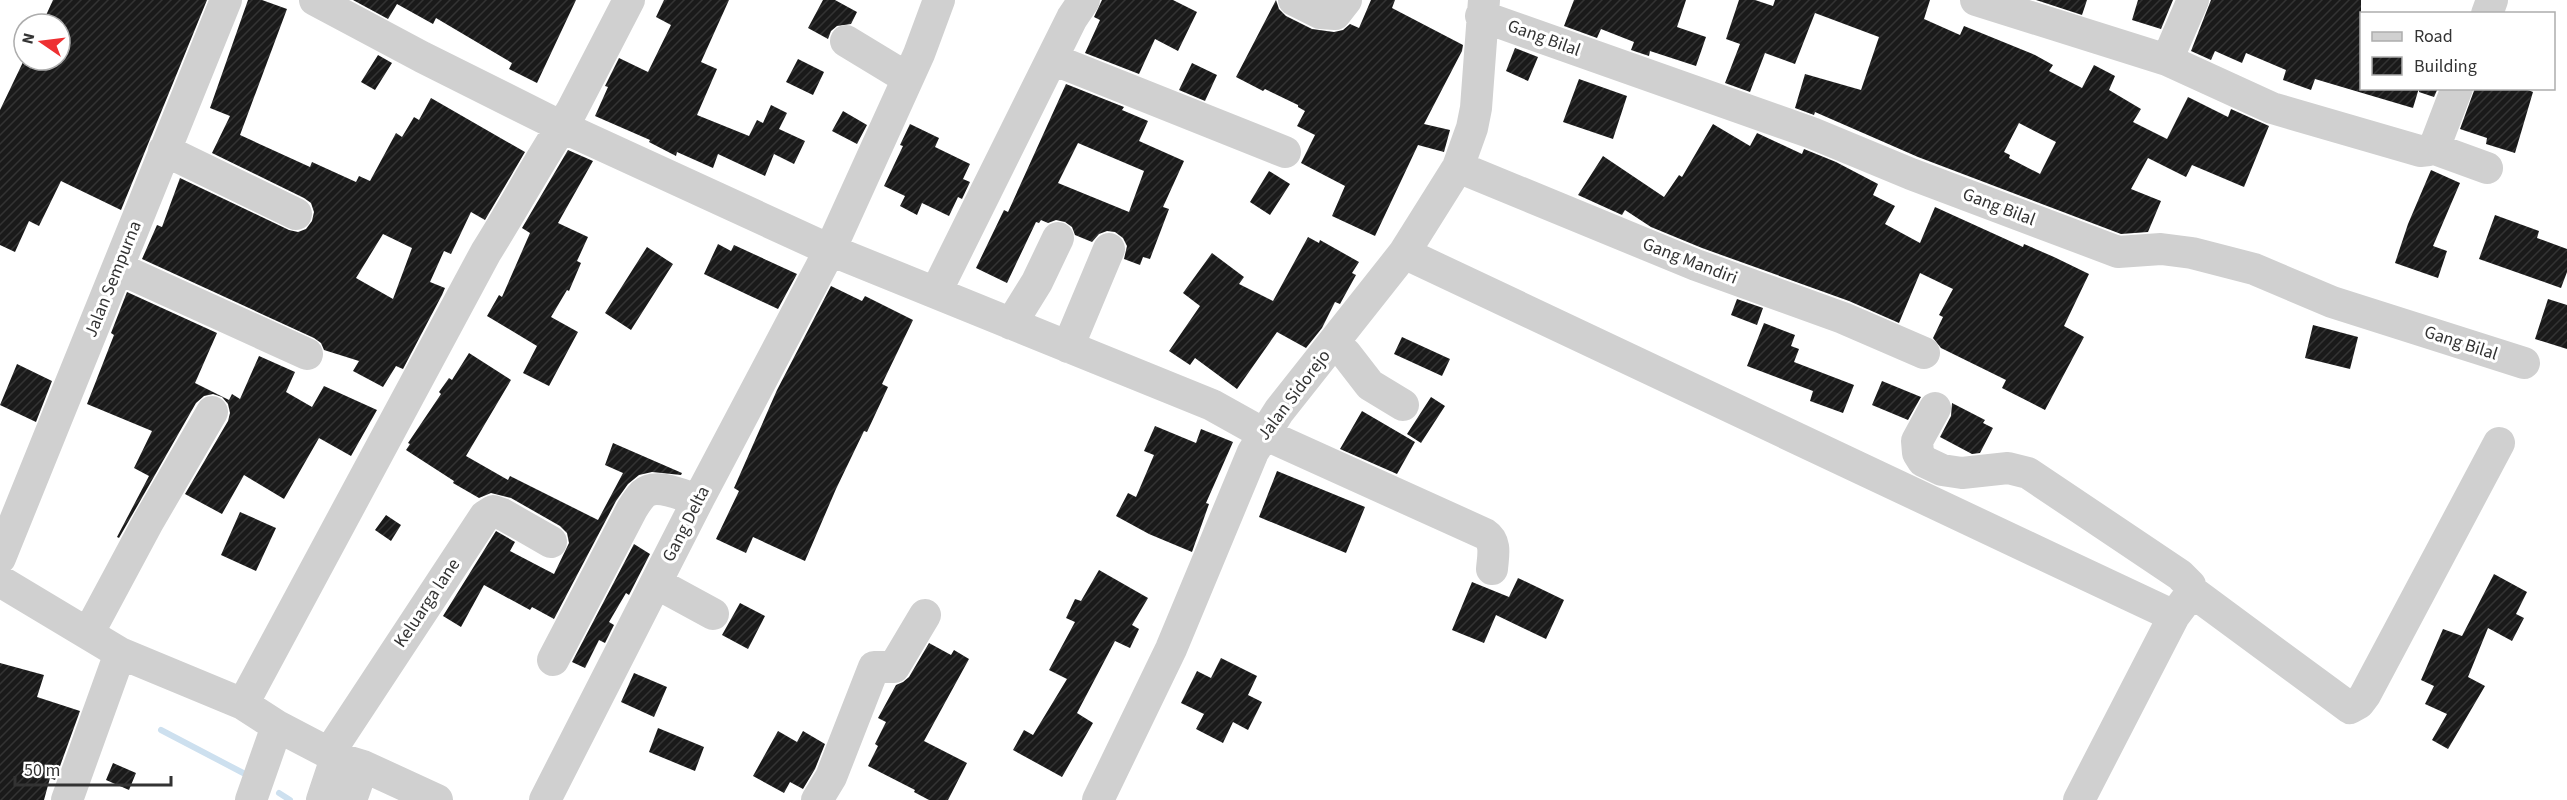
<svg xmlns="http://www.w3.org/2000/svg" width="2567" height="800" font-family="'Source Sans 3',sans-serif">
<defs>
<pattern id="building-hatch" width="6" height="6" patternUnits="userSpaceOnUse" patternTransform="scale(1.5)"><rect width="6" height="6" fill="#1a1a1a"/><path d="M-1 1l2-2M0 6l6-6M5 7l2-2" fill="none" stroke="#333"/></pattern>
</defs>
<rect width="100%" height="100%" fill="#fff"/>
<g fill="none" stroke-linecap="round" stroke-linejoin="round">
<!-- stream -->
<path stroke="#cde0ef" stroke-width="6" d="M161,730L247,775
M279,793L290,800"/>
</g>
<!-- building -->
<path fill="url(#building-hatch)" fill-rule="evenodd" d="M53,0H207L121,210L61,181L39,226L29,221L15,252L0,245V110L24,60H60V24H42Z
M248,0H262L287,9L240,135L310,167L312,162L356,182L359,176L370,181L396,133L402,137L414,117L419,120L431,98L525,152L485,220L471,212L451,254L444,251L430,282L445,288L442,295L403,369L396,366L383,387L353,371L359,361L324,350L321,343L314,338L142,259L157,225L162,227L180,178L289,230L298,232L306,229L312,221L314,212L311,203L304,198L212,153L230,116L210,108ZM383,234L412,248L393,299L356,278Z
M353,0H576L537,83L509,69L512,63L436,18L433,24L397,4L388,19Z
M664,0H729L701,62L717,69L697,115L749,136L757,120L763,123L771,105L787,113L779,129L805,141L794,164L774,154L765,176L718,154L713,168L677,152L676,156L649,142L650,140L595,116L608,87L605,86L619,58L648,72L671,25L656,17Z
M823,0H835L857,12L851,24L837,26L831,31L828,39L808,28Z
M1102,0H1173L1197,12L1178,51L1155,39L1139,74L1085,53L1100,20L1094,17Z
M1276,0L1279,9L1286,16L1312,29L1334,32L1343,30L1350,24L1359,28L1371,0H1395L1392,8L1463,45L1462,51L1424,124L1450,130L1444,152L1418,145L1375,236L1332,216L1345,186L1301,163L1315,135L1297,126L1305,111L1298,107V105L1265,89L1263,91L1236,77Z
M1574,0H1686L1677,27L1706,37L1696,66L1650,51L1649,56L1631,50L1634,42L1601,29L1597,38L1564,26Z
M1739,0H1755L1773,6L1775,0H1930L1924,19L1960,35L1964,26L2035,55L2053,65L2049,71L2082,88L2094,65L2115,76L2109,90L2141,109L2133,122L2167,139L2188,97L2228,117L2231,109L2269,126L2244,187L2192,165L2186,177L2148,158L2131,189L2161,201L2148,232L2121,234L1918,157L1815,112L1814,115L1795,108L1805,74L1861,90L1879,37L1815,13L1795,64L1765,53L1750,92L1725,83L1740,44L1726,39ZM2019,123L2056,142L2040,174L2009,158L2010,155L2004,152Z
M2036,0H2087L2082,15Z
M2138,0H2173L2161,29L2132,20Z
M2211,0H2361V88H2419L2413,108L2315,79L2311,90L2283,80L2286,70L2246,53L2242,63L2215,51L2211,60L2191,51Z
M1515,48L1538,57L1528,81L1506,71Z
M378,55L392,63L375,90L361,82Z
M798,59L824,72L813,95L786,82Z
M1192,63L1217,75L1205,101L1179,90Z
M1579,79L1627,96L1613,139L1563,122Z
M1066,84L1124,107L1122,110L1148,121L1139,141L1184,161L1163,207L1169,209L1150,259L1143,257L1140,265L1124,259L1127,246L1123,238L1115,232L1107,231L1099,234L1092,242L1075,235L1072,227L1065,222L1056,220L1048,223L1041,220L1039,223L1036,222L1007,283L976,268L1004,210L1008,212ZM1078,143L1144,171L1129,212L1058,183Z
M2419,88H2438L2434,97L2419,92Z
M2475,88H2523L2533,92L2515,153L2486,144L2487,138L2460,129Z
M843,111L867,125L857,144L832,131Z
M910,124L939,138L935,147L970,164L963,179L970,182L962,199L958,197L949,216L922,203L917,215L900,206L905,196L884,186L903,146L900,145Z
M1713,124L1750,146L1757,133L1802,154L1804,149L1836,162L1878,184L1873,195L1895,206L1885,224L1920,243L1935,207L2023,247L2024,244L2054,257L2089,274L2064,326L2084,337L2045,410L2002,388L2006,380L1941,348L1933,338L1943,317L1939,315L1953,289L1920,273L1899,323L1849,301L1702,248L1651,227L1625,210L1622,215L1578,195L1603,156L1664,197L1679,175L1682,177Z
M568,150L593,161L558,223L588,237L577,261L581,263L569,291L567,290L551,317L578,332L549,386L523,373L537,346L487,316L499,295L502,297L530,233L522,228Z
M2431,170L2460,183L2433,246L2447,251L2438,278L2395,263L2408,224Z
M1269,171L1290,184L1270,215L1250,202Z
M2495,215L2539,231L2537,238L2567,249V272L2561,288L2479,259Z
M1308,237L1319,243L1320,240L1359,262L1352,273L1356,275L1340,304L1335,302L1322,328L1306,348L1277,332L1237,389L1195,358L1190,365L1169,351L1200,306L1183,293L1212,253L1244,277L1239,284L1273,301Z
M718,244L731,251L734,245L797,274L778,309L704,274Z
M647,247L673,264L631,330L605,313Z
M831,286L862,301L865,296L913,320L882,384L888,387L867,432L864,431L836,489L805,561L753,537L746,553L716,539L739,491L734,488L777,390Z
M127,292L217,333L195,383L229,400L232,394L240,399L259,356L295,372L286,392L312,407L324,386L377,410L351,456L319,438L284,499L244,475L222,514L185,494L228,421L230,413L228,404L222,397L213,394L204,396L196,403L119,538L117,537L149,476L134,468L152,431L87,404L114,335L111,333Z
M1737,299L1763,308L1757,325L1731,315Z
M2548,299L2567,305V349L2535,339Z
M1764,323L1795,335L1791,346L1799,349L1794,362L1854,385L1843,413L1810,401L1813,391L1747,366Z
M2313,325L2358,337L2350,369L2305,358Z
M1402,337L1450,359L1442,376L1394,354Z
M469,353L511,380L466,456L508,480L510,476L598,520L623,473L605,465L613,443L682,473L681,475L652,472L639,475L628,484L616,501L554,619L532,607L530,610L484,585L461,627L443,616L496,531L515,542L510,551L554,574L569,543L567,533L560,526L511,498L491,493L479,498L453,483L454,481L406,450L410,444L408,443L441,394L439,392L449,378L452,380Z
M17,364L52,381L36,422L0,405Z
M1882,381L1921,397L1908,420L1872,405Z
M1431,397L1445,406L1421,443L1407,434Z
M1952,403L1985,420L1983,423L1993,428L1980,453L1972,454L1940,437L1951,416Z
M1362,411L1415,442L1397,474L1340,449Z
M1155,426L1196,443L1201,429L1233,442L1206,503L1209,504L1192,552L1149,534L1116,516L1128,493L1136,497L1154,455L1144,451Z
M1277,471L1365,507L1346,553L1259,517Z
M240,512L276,528L256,571L221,555Z
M386,515L401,525L391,541L375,530Z
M634,544L650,554L629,595L626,593L609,622L614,625L605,643L599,640L585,668L572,662Z
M1099,570L1148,598L1132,625L1139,629L1130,648L1115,641L1077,713L1093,723L1062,777L1013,750L1024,730L1033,735L1067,679L1049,670L1075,622L1066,618L1075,599L1081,601Z
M2494,574L2527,592L2516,614L2524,618L2512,641L2488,628L2468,677L2485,686L2448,749L2432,740L2447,714L2425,704L2434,686L2421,680L2443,629L2462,636Z
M1518,578L1564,600L1546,639L1496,615L1484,643L1452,630L1472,582L1509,597Z
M740,603L765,616L748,649L722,635Z
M929,643L951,655L954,650L969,659L924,741L967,763L948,800H929L914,792L915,790L868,766L878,746L875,744L886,722L878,718L896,685L903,682L909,677Z
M1221,658L1257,676L1248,695L1262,702L1248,730L1233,722L1223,743L1196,729L1204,714L1181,703L1197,671L1211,678Z
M0,663L44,675L37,697L80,711L55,780L50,778L44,800H0Z
M634,673L667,687L654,717L621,702Z
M658,728L704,747L695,771L649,752Z
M778,731L797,742L803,731L825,744L815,769L803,789L790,782L784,793L753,776Z
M113,763L136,773L129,790L106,780Z"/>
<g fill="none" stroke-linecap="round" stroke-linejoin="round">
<!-- minor -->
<path stroke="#d0d0d0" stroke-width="32" d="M315,0L422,57L560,126L830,250L1212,405L1264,434L1485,534C1497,542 1493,556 1492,569
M1294,0L1320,13L1335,14L1346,0
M1976,0L2167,60L2272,108L2420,151L2429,150L2436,143L2457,88
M2487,14L2492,0
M1481,16L1812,133L1911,174L2118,252L2161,249L2192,253L2254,269L2332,302L2524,363
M846,41L907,78
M1052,59L1285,152
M2167,60L2193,0
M2432,148L2487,168
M164,150L296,214
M1458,167L1696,265L1843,318L1924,353
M1404,253C1662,372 1917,496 2174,616
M118,268L307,354
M936,292L1072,18L1084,0
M1011,324L1037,282L1058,238
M1333,343L1346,354L1370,385L1403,405
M1068,347L1109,249
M1935,408L1917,441L1918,453L1923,461L1942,470L1962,473L2008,468L2028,473L2180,575L2190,585L2189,596L2174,616L2079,800
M0,558L226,0
M0,581L120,653L243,704L277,726L340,759L363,766L437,800
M656,583L713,614
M2190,590L2350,708L2359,703L2365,695L2499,443
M89,632L148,522L212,412
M553,660L632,509C635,504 639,498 643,494C656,482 684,496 698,500
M243,704L486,252C515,206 541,157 571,112L629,0
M329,753L485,516L493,511L502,514L551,542
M67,800L120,653
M251,800L277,726
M322,800L332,770L340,759
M351,800L363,766
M545,800L698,500L830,250L919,54L939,0
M817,800L831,777L874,667H894L925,615
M1098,800L1171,649L1253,452L1279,411L1404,253L1458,167L1472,128L1476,108L1484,0"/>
</g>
<g text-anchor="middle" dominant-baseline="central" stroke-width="6" stroke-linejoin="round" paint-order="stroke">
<!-- street labels -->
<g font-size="18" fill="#333" stroke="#fff">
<text transform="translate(1544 38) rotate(20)">Gang Bilal</text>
<text transform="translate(1999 207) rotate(21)">Gang Bilal</text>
<text transform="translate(1690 261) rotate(21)">Gang Mandiri</text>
<text transform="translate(113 279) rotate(-68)">Jalan Sempurna</text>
<text transform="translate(2461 343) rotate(18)">Gang Bilal</text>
<text transform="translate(1294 395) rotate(-53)">Jalan Sidorejo</text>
<text transform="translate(686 524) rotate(-63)">Gang Delta</text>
<text transform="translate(427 603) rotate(-56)">Keluarga lane</text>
</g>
</g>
<!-- legend -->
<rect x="2360" y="12" width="195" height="78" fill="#ffffff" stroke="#adadad" stroke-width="1.5"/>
<rect x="2372" y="32" width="30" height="9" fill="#d0d0d0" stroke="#adadad" stroke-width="1.5"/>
<text x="2414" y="42" font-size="18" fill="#333333">Road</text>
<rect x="2372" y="57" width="30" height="18" fill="url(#building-hatch)" stroke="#adadad" stroke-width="1.5"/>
<text x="2414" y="72" font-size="18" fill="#333333">Building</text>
<!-- north arrow -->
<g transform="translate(42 42) rotate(284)"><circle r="28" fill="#ffffff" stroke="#adadad" stroke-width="1.5"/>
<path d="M0-4.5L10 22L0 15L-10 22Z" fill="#ee3032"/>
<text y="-9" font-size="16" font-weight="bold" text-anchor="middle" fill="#333333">N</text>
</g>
<!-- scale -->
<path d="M15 776v9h156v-9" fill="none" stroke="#333333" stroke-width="3"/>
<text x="24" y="776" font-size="18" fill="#333333" stroke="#ffffff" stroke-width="4.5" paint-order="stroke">50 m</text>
</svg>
